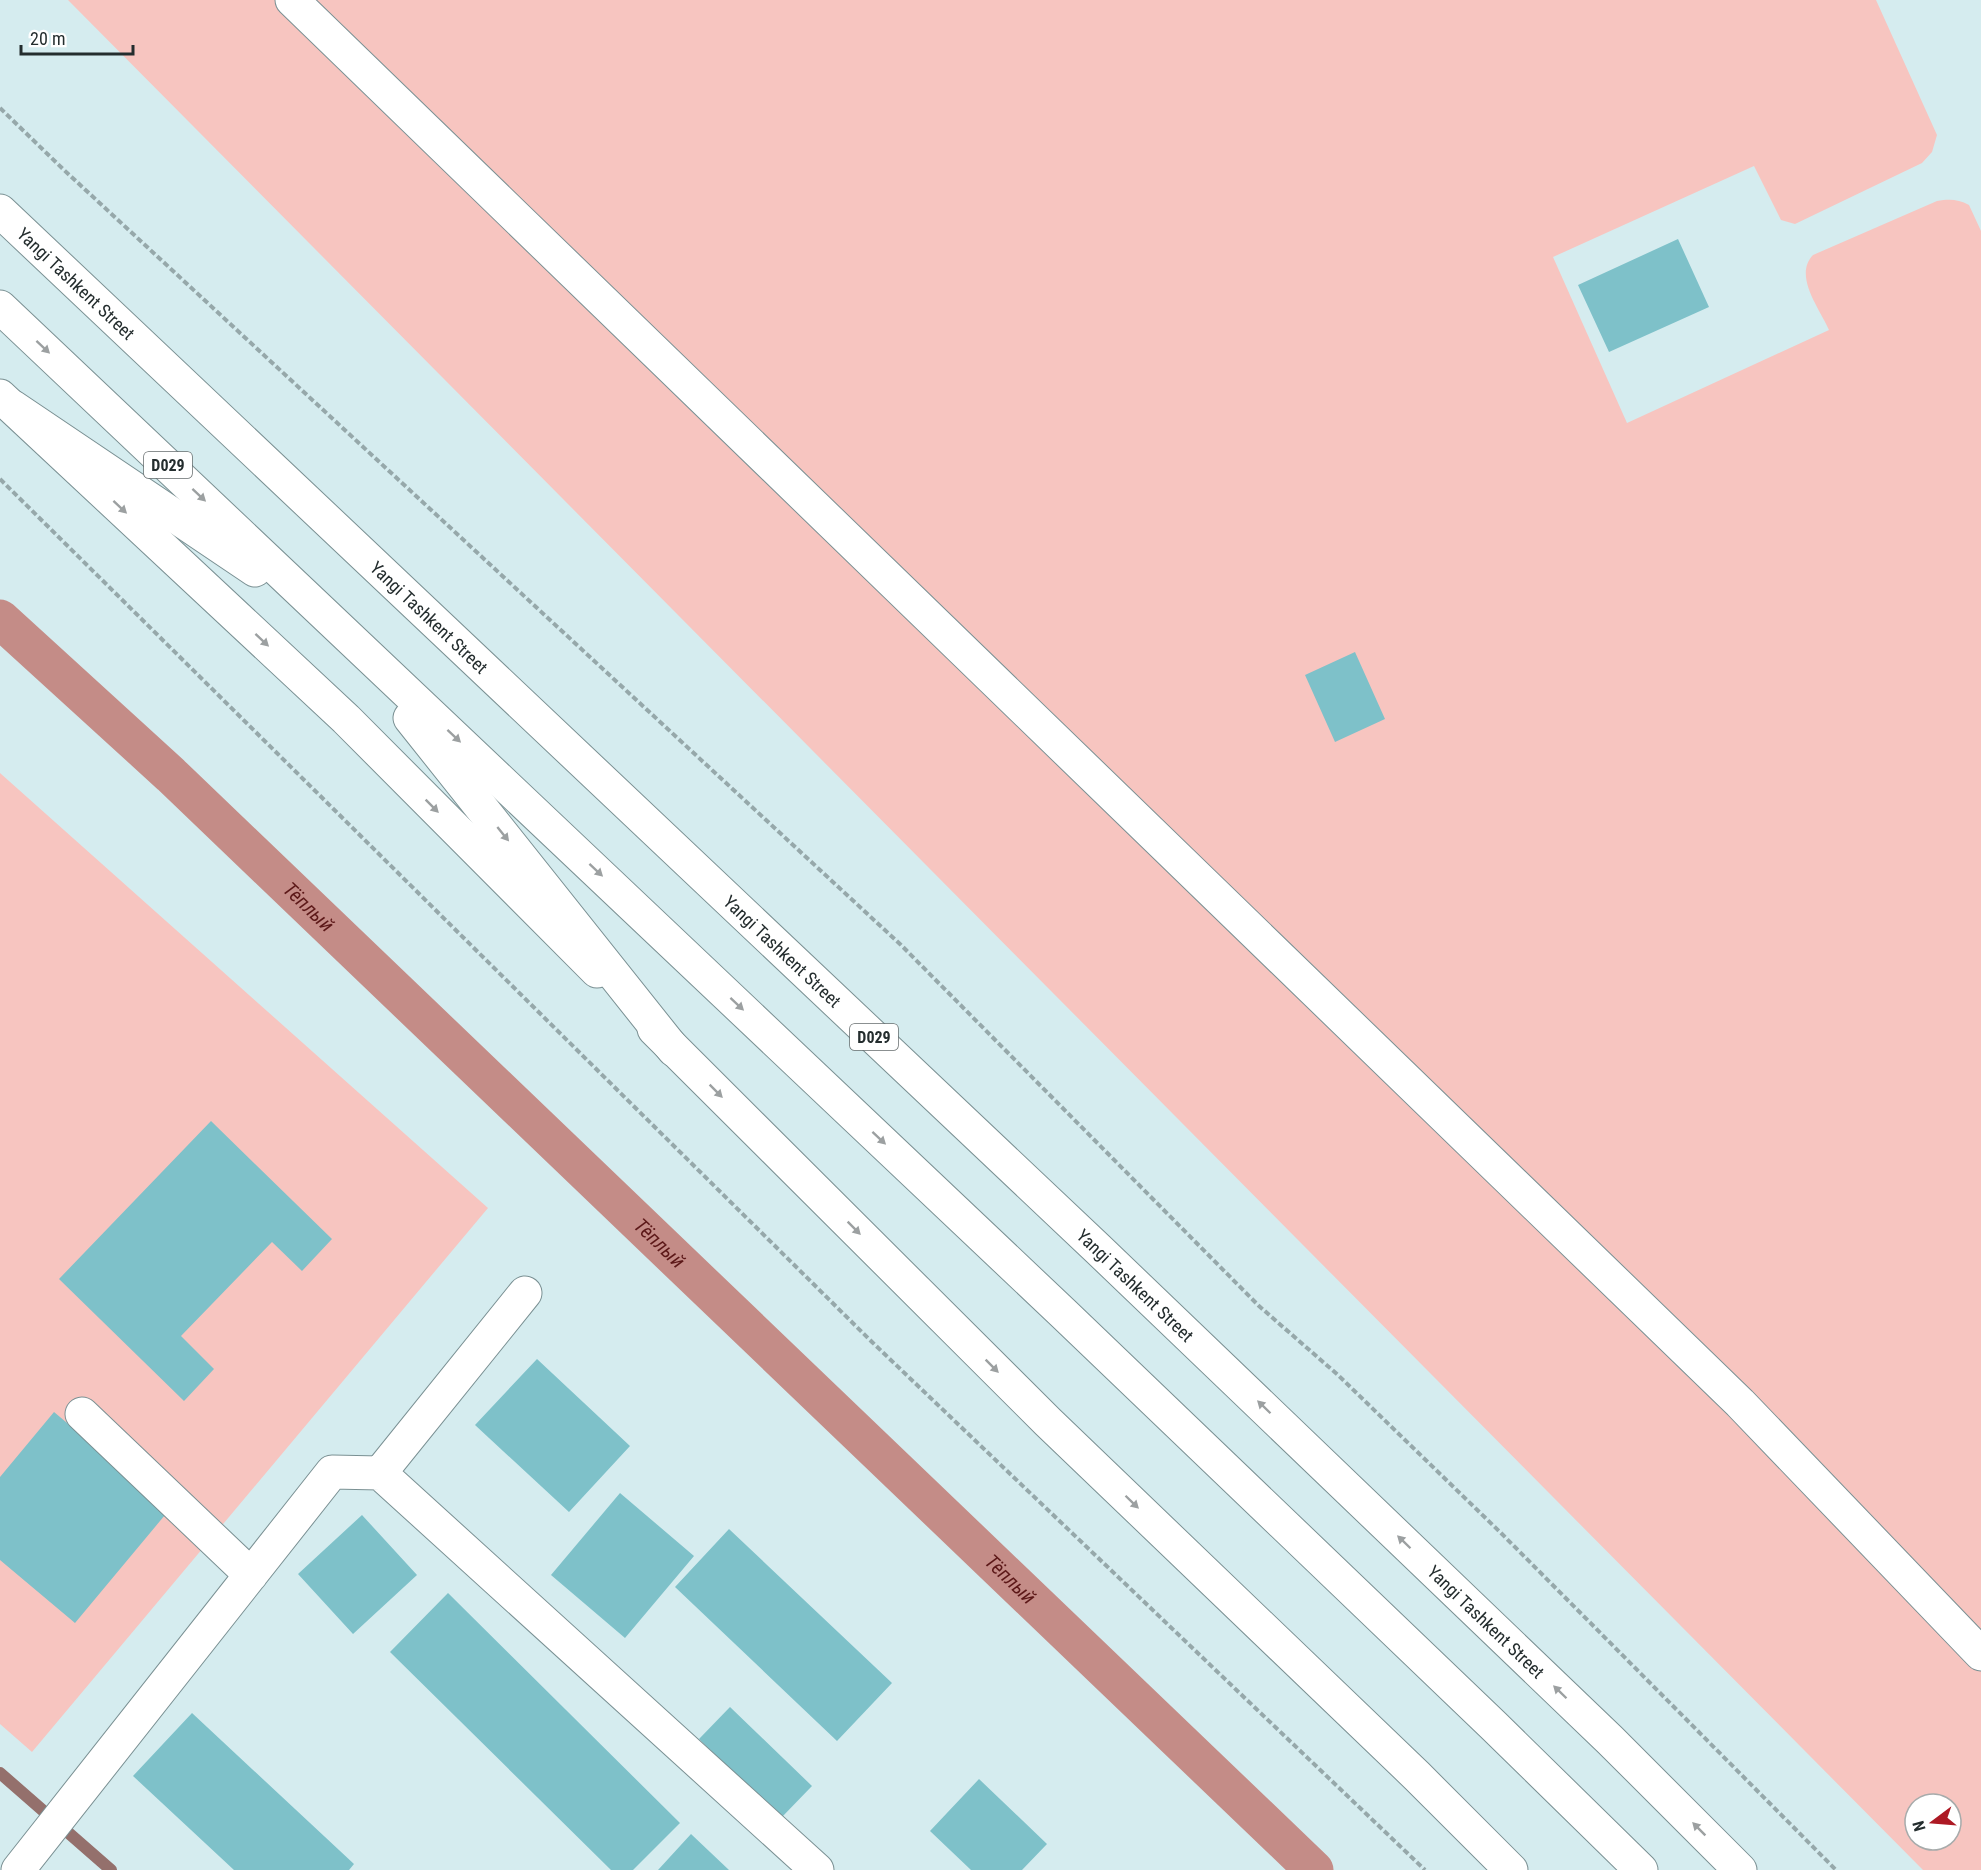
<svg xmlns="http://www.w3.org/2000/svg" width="1981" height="1870" font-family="'Roboto Condensed',sans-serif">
<rect width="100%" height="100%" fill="#d5ecef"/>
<!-- green -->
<path fill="#f7c5c0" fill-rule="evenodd" d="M68,0H1876L1937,135L1932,152L1922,163L1795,224L1781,220L1754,166L1553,257L1627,423L1829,330C1820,309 1793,276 1813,255L1937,201C1949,199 1958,199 1969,205L1981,231V1870H1923ZM1915,1804H1951V1840H1915Z
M0,773L488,1208L32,1752L0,1724Z"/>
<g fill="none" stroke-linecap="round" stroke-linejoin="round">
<!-- stream -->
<path stroke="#94706c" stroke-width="12" d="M0,1773L111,1870"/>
<!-- canal -->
<path stroke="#c48c87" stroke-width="39" id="s1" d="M0,619L171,775L1314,1870"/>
</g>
<!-- building -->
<path fill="#7ec1c9" d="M1678,239L1709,307L1609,352L1578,285Z
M1355,652L1385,719L1335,742L1305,675Z
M211,1121L332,1239L302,1271L272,1242L181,1336L214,1369L184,1401L59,1279Z
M537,1359L630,1446L569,1512L475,1425Z
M54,1412L170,1509L75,1623L0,1560V1477Z
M620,1493L694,1556L625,1638L551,1575Z
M362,1515L417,1575L353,1634L298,1574Z
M729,1529L892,1683L837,1741L675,1587Z
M448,1593L680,1823L633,1870H611L390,1652Z
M730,1707L812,1786L781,1818L699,1739Z
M192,1713L354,1864L349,1870H234L133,1776Z
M979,1779L1047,1844L1022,1870H971L930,1831Z
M691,1834L729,1870H658Z"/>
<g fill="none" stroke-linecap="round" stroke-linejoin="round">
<defs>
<path id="minor" d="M292,0L1740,1403L1981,1654
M82,1414L251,1575
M380,1473L525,1293
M18,1870L332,1472L380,1473L817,1870"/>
<path id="major" d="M0,396L346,719L597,971
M654,1029L1048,1422L1417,1776L1511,1870"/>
<g id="highway">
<path id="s2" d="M0,211L1098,1249L1610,1740L1740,1870"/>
<path d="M0,307L1064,1314L1494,1726L1641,1870"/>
<path d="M13,407L255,570"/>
<path d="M410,718L674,1050"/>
</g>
</defs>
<!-- minor casing -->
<use href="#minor" stroke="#7a9093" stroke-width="35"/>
<!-- major casing -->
<use href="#major" stroke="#7a9093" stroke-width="35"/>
<!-- highway casing -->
<use href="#highway" stroke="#7a9093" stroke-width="35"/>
<!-- path -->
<path stroke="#96a8aa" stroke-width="4" stroke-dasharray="6 3" stroke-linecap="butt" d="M0,108L64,170L901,945L1259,1306L1338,1375L1501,1533L1836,1870
M0,479L872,1342L1425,1870"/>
<!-- minor -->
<use href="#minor" stroke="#fff" stroke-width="33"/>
<!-- major -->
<use href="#major" stroke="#fff" stroke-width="33"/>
<!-- highway -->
<use href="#highway" stroke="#fff" stroke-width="33"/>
</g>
<!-- one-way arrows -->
<defs><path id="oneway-solid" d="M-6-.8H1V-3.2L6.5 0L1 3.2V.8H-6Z" transform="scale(1.5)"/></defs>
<g fill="#9ca0a1">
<use href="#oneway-solid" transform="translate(43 347) rotate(43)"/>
<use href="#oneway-solid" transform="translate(199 495) rotate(43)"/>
<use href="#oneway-solid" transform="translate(120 507) rotate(43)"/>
<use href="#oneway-solid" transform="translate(262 640) rotate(43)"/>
<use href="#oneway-solid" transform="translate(454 736) rotate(43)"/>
<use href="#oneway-solid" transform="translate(432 806) rotate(45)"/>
<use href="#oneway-solid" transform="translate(503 834) rotate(51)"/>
<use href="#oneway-solid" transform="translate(596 870) rotate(43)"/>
<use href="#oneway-solid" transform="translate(737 1004) rotate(43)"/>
<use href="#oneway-solid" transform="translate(716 1091) rotate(45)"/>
<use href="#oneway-solid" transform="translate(879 1138) rotate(43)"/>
<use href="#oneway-solid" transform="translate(854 1228) rotate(45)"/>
<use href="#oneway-solid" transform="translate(992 1366) rotate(45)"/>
<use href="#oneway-solid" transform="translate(1264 1407) rotate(-136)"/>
<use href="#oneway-solid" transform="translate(1132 1502) rotate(44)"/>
<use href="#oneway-solid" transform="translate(1404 1542) rotate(-136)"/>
<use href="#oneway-solid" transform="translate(1560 1692) rotate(-136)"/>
<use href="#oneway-solid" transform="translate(1699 1829) rotate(-135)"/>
</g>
<g text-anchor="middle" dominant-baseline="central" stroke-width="4.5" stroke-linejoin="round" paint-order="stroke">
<!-- shield labels -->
<g fill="#fff" stroke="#666c6d" stroke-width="1.5">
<rect x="144" y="452" width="48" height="26" rx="4.5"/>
<rect x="850" y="1024" width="48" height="26" rx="4.5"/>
</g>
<g font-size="16" font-weight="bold" fill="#242d2e">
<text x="168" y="465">D029</text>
<text x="874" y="1037">D029</text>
</g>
<!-- street labels -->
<g font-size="18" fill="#242d2e" stroke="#fff">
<text stroke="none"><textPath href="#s2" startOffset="105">Yangi Tashkent Street</textPath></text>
<text stroke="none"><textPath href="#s2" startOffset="591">Yangi Tashkent Street</textPath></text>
<text stroke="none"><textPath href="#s2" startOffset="1077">Yangi Tashkent Street</textPath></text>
<text stroke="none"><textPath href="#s2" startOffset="1563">Yangi Tashkent Street</textPath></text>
<text stroke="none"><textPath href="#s2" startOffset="2049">Yangi Tashkent Street</textPath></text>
</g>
<!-- water labels -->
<g font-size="20" font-style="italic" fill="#5c1818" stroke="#fff">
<text stroke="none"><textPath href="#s1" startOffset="422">Тёплый</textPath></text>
<text stroke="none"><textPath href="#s1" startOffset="908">Тёплый</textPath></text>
<text stroke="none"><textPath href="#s1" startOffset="1394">Тёплый</textPath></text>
</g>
</g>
<!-- north arrow -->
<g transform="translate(1933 1822) rotate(254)"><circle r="28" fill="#ffffff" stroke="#a7abab" stroke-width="1.5"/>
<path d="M0-4.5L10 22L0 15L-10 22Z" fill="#ad1924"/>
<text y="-9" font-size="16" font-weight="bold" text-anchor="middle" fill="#242d2e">N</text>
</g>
<!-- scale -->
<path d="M21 45v9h112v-9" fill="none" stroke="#242d2e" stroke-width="3"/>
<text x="30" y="45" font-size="18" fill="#242d2e" stroke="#ffffff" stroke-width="4.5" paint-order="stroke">20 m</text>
</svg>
